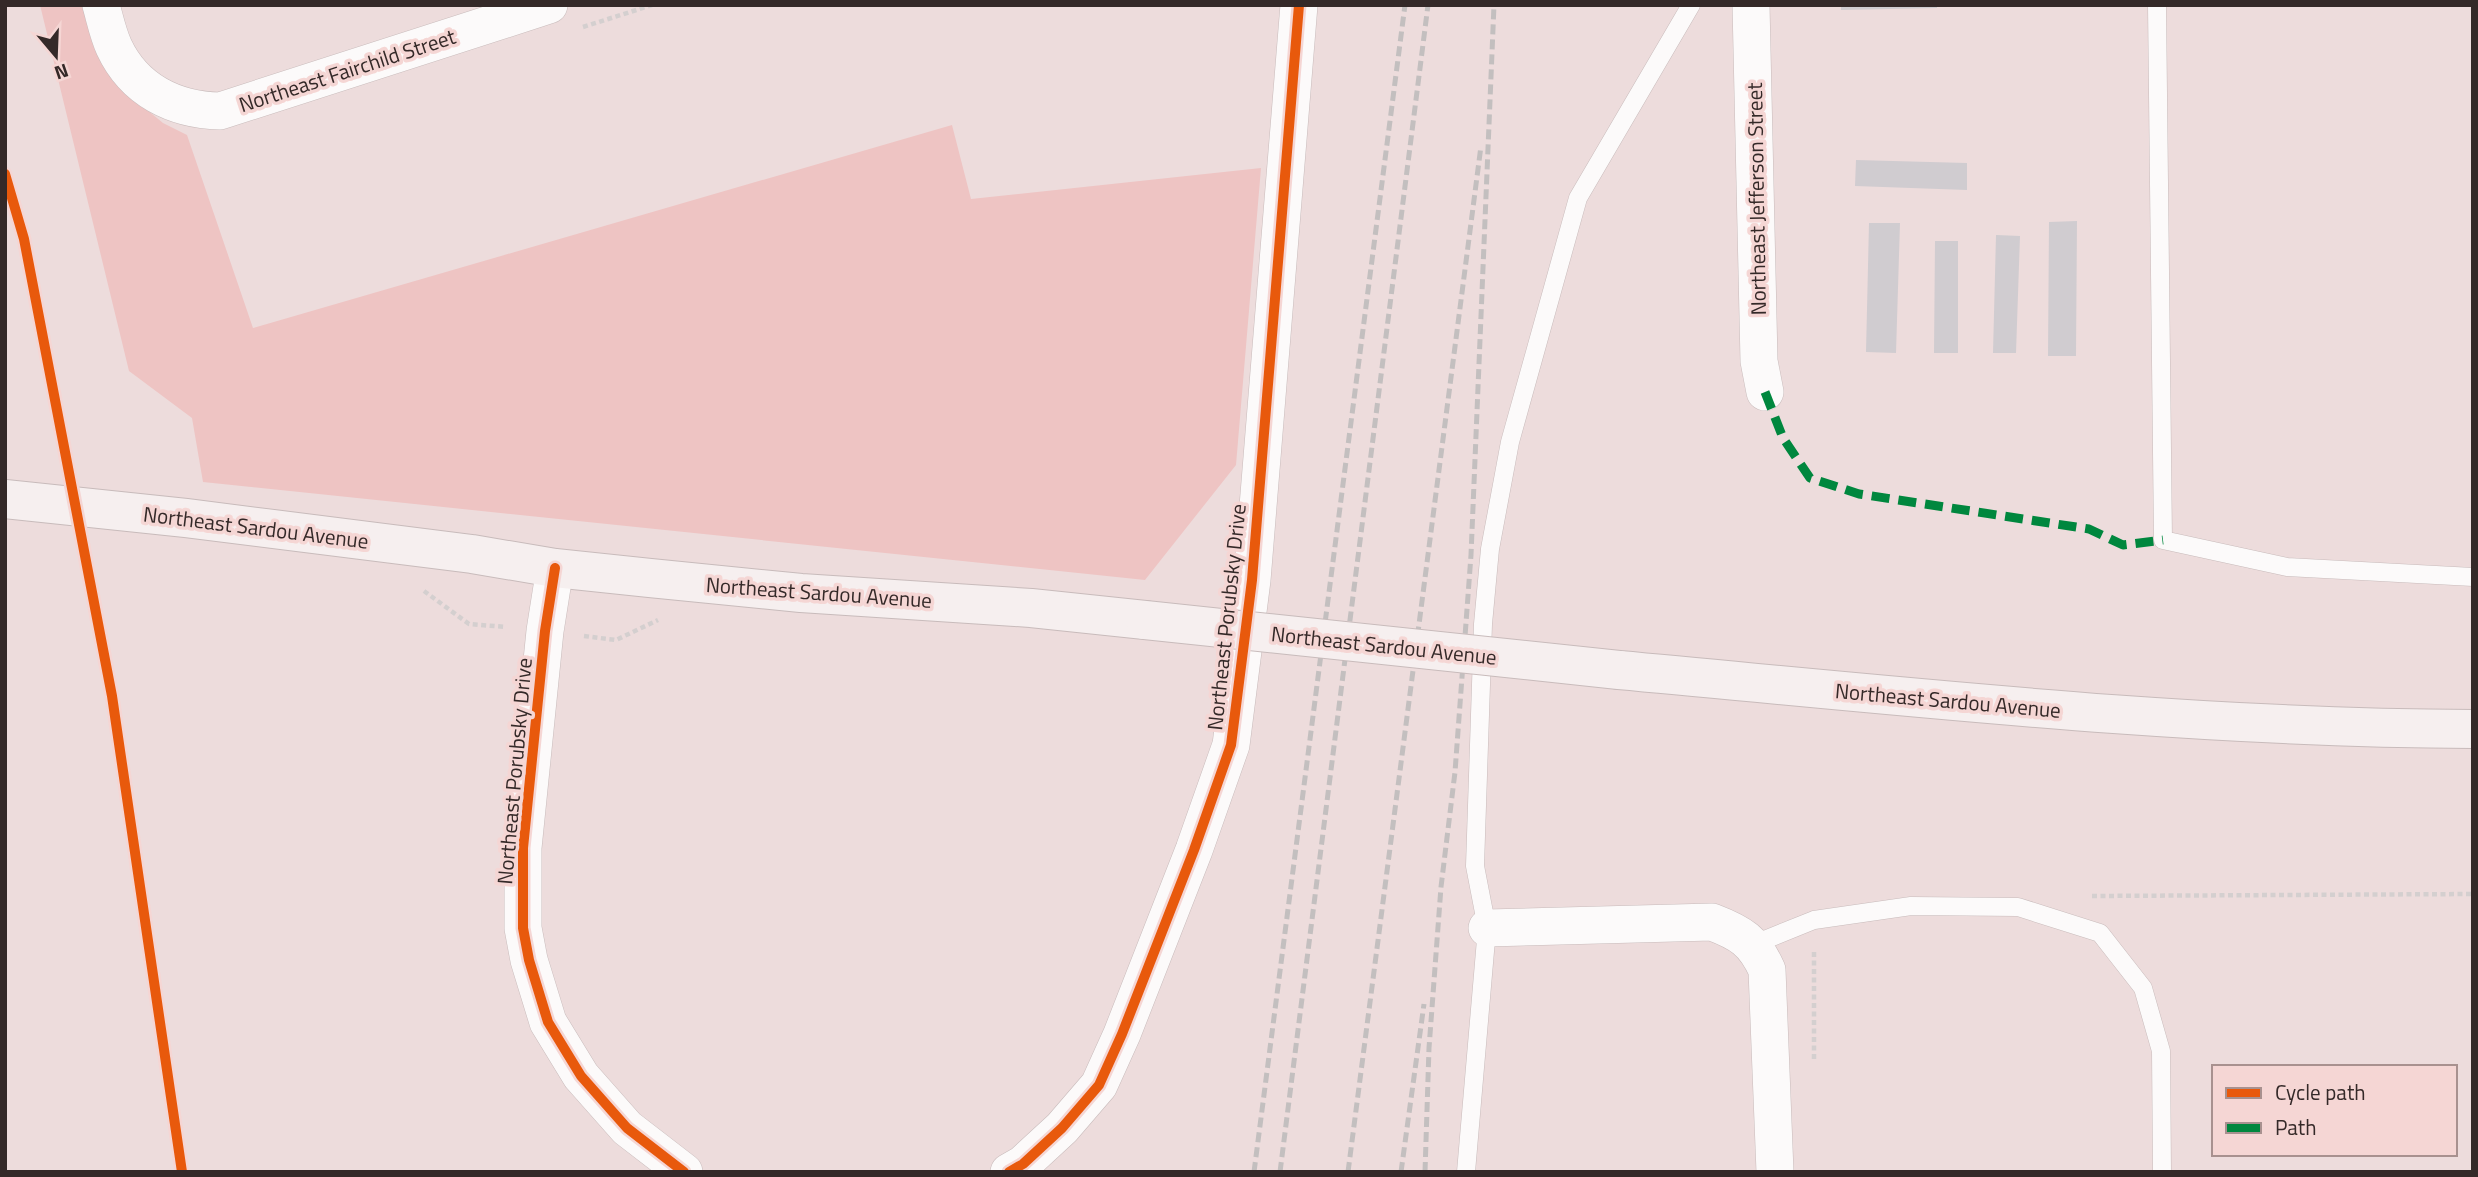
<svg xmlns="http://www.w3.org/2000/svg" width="2478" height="1177" font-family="'Titillium Web',sans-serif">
<rect width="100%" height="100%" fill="#eddcdc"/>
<!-- green -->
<path fill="#eec4c3" d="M40,5H88L135,100L163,123L187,135L253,328L952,125L971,199L1261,168L1236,465L1145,580L203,482L192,418L129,371Z"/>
<!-- building -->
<path fill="#d0ccd0" d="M1841,5H1937V8L1841,10Z
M1856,160L1967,163V190L1855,186Z
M2077,221L2076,356H2048L2049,222Z
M1869,223H1900L1896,353L1866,352Z
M1996,235L2020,236L2016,353H1993Z
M1935,241H1958V353H1934Z"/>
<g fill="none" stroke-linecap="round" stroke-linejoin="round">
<defs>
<path id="lane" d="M2157,5L2163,540L2287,567L2473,577
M1752,945L1814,920L1911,906L2018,907L2100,933L2143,988L2161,1051L2162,1172
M1466,1172L1487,928L1475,866L1483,624L1490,549L1510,442L1578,198L1691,5"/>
<path id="street" d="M101,5C105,19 108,34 114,47C134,90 174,110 220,111L549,5
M1751,5L1759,361L1765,392
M555,568L545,631L523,848V928L529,960L548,1022L581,1076L627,1128L684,1172
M1487,928L1712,922C1741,933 1754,941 1767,970L1775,1172
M1009,1172L1023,1164L1062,1128L1099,1085L1122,1034L1194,850L1231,745L1252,580L1299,5"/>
<path id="secondary" d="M5,499L186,518L472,554L555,568L650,578L801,593L1031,608L1145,620
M1619,670C1903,696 2187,728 2473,729"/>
</defs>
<!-- lane casing -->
<use href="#lane" stroke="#c8bbbb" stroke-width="19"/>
<!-- street casing -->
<use href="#street" stroke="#c8bbbb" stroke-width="38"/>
<!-- secondary casing -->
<use href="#secondary" stroke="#c8bbbb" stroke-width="40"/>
<!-- path -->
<path stroke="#d4cfcf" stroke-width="4.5" stroke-dasharray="5 3.5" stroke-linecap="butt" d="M583,27L652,5
M424,591L469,624L506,627
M584,636L616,640L658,620
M2092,896L2473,894
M1814,1059V952"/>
<!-- lane -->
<use href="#lane" stroke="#fcfafa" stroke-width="18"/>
<!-- street -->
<use href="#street" stroke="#fcfafa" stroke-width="37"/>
<!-- secondary -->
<use href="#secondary" stroke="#f6efef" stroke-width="38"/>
<!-- rail -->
<path stroke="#c3bfbf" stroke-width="5" stroke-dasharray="10 5" stroke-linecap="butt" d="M1254,1172L1405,5
M1280,1172L1428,5
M1348,1172L1481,146
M1401,1172L1424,1004
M1425,1172L1429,1048L1441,887L1455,772L1471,555L1494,5"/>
<defs>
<path id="secondary-bridge" d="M1145,620L1619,670"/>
</defs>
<!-- secondary-bridge casing -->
<use href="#secondary-bridge" stroke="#c8bbbb" stroke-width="40" stroke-linecap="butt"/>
<!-- secondary-bridge -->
<use href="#secondary-bridge" stroke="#f6efef" stroke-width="38"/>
<!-- quiet -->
<path stroke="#00873e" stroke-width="9" stroke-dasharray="18 9" stroke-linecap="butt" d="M1765,392L1783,438L1810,478L1859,494L2089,529L2123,545L2163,540"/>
<defs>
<path id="cycleway" d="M5,174L24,239L112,696L182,1172
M555,568L545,631L523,848V928L529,960L548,1022L581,1076L627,1128L684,1172
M1009,1172L1023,1164L1062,1128L1099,1085L1122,1034L1194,850L1231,745L1252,580L1299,5"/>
</defs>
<!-- cycleway casing -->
<use href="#cycleway" stroke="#f5d6d4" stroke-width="15"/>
<!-- cycleway -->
<use href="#cycleway" stroke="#e8590c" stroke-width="10"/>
</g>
<g text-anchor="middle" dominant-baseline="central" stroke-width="7" stroke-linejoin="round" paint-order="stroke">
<!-- street labels -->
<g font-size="21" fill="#342928" stroke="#f5d6d4">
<text transform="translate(347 70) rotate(-18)">Northeast Fairchild Street</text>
<text transform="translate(1756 199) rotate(-91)">Northeast Jefferson Street</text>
<text transform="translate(256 527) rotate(7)">Northeast Sardou Avenue</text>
<text transform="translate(819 592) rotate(4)">Northeast Sardou Avenue</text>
<text transform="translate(1226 617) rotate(-84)">Northeast Porubsky Drive</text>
<text transform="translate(1384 645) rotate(6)">Northeast Sardou Avenue</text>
<text transform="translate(1948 700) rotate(5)">Northeast Sardou Avenue</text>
<text transform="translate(514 771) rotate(-85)">Northeast Porubsky Drive</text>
</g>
</g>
<!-- border -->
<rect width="2478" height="1177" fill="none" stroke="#342928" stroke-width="14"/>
<!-- legend -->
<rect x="2212" y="1065" width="245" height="91" fill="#f5d6d4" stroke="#a8918f" stroke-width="2"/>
<rect x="2226" y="1088" width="35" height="10" fill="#e8590c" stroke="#a8918f" stroke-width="2"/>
<text x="2275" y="1100" font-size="21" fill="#342928">Cycle path</text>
<rect x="2226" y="1123" width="35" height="10" fill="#00873e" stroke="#a8918f" stroke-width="2"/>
<text x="2275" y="1135" font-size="21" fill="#342928">Path</text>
<!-- north arrow -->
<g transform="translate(56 56) rotate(161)" stroke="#f5d6d4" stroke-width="5" paint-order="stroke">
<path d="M0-5L12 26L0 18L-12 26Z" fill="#342928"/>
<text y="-10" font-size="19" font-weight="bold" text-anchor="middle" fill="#342928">N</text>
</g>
</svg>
